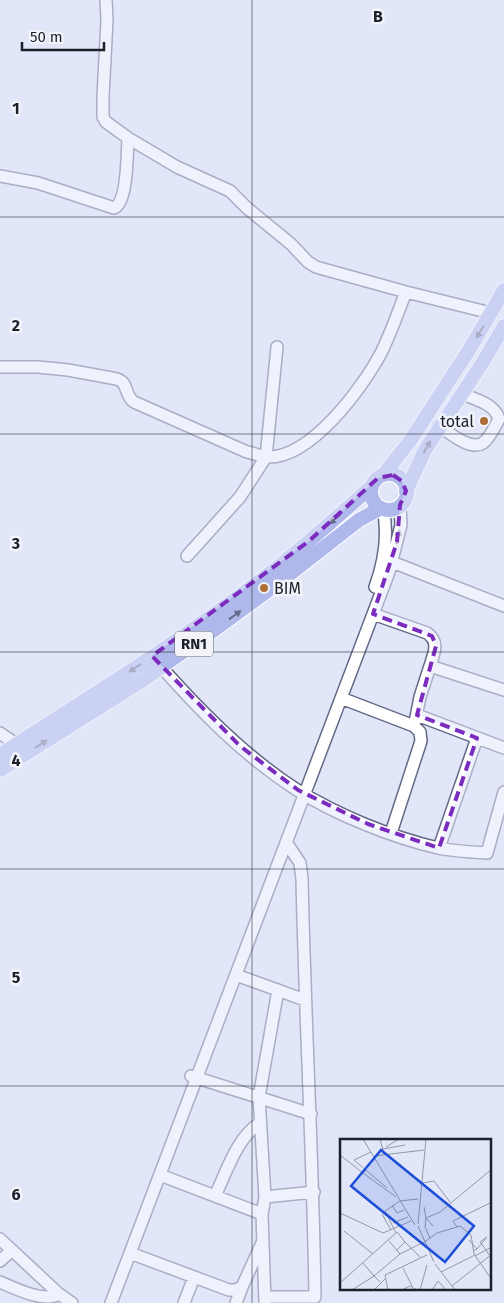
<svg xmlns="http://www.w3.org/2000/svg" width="504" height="1303" font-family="'Fira Sans',sans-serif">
<rect width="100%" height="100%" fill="#e1e6f9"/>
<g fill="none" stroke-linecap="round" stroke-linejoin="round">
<defs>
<path id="minor" d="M106,0L107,20L103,96V117L106,122L128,138L177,167L230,191L247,208L291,244L308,262L316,267L406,292L491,313
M0,176L38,183L114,208C128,202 127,153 128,138
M0,367H38L68,370L117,379C129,383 124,395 134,402L247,452C253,453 260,456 266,457C310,460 363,387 381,353C391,333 398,312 406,292
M439,426C450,433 470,451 483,443C490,438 495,426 499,419C495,404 475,399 462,394
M187,556L240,497L266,457L277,347
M392,562L504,606
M375,587C384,562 389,536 383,509
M373,614L427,633C440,642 434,653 430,666L504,690
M157,662C198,709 244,756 297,790C337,815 391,837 438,848C453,851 471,852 487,853L504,792
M341,698L414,726L420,732L421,741L391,833
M417,715L504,748
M415,722L420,697L430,666
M0,733L16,744
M439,848L477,738
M236,975L305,1000
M191,1076L311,1114
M160,1175L262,1214
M215,1196C226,1173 237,1137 260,1123
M265,1197L314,1192
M0,1239L59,1294L72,1303
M130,1253L229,1290H235L242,1287L262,1243
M0,1261L12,1250
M0,1282C16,1289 44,1303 59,1294
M265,1297H315C313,1158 305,1018 302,879L300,863L286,842
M111,1303L389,572L401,525L400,505
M184,1303L194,1277
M236,1303L242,1287
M265,1303L262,1214L265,1197L259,1097L278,990"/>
<path id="major" d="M371 492a18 18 0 1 1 36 0a18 18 0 1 1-36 0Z
M383,475L410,441L469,350L504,290
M406,491L425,450L483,362L504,326
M0,755C89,697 180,642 265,577C302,549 337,517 372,486
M0,770L143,680L221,625L281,581L359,520L381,508"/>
</defs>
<!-- minor casing -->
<use href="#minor" stroke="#646a86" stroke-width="14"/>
<!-- major casing -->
<use href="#major" stroke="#fff" stroke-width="16"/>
<!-- minor -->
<use href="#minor" stroke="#fff" stroke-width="11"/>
<!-- major -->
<use href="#major" stroke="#aeb8eb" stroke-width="14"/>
</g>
<!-- one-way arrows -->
<defs><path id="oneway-solid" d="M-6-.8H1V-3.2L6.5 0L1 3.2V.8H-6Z" transform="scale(1.25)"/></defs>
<g fill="#666c8b">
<use href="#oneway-solid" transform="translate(480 332) rotate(121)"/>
<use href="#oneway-solid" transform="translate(427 447) rotate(-60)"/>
<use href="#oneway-solid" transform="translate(335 519) rotate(139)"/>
<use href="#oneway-solid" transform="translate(235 615) rotate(-36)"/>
<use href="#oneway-solid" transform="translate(135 668) rotate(146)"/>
<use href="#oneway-solid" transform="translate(41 744) rotate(-32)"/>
</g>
<use fill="#999ba0" href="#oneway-solid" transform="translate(398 537) rotate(-78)"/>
<!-- marked area -->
<path d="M0 0H504V1303H0ZM393,475L402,481L406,491L400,505L397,542L373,614L432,636L436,646L417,715L477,738L439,848L368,824L298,790L240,746L152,656L309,541L378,478Z" fill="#e1e6f9" fill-opacity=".55" fill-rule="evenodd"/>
<path fill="none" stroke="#7b2cbf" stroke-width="4" stroke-dasharray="10 6" stroke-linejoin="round" d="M393,475L402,481L406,491L400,505L397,542L373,614L432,636L436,646L417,715L477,738L439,848L368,824L298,790L240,746L152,656L309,541L378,478Z"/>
<!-- grid -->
<path fill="none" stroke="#1d202b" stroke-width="1" stroke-opacity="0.55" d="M252,0V1303M0,217H504M0,434H504M0,652H504M0,869H504M0,1086H504"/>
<!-- markers -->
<g fill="#ad6d36" stroke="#f2f4fa" stroke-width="2">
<circle cx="484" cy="421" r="5"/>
<circle cx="264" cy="588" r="5"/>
</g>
<g text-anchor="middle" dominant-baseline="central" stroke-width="5" stroke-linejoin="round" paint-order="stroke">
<!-- shield labels -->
<rect fill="#f2f4fa" stroke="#5d6069" stroke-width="1" x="175" y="631.5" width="38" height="25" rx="4"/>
<g font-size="15" font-weight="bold" fill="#1d202b">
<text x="194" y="644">RN1</text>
</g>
<!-- poi labels -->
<g font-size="16" fill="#1d202b" stroke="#f2f4fa" text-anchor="end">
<text x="474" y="421">total</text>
<text x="274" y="588" text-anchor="start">BIM</text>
</g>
</g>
<!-- overview -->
<g transform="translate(340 1139)">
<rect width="151" height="151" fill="#e1e6f9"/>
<path fill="none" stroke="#9397a7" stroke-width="1" d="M23,0L75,86M40,0L44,15M46,8L59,0M43,10L65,6M31,13L14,21L47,49M0,16L23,34M34,17L84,11M26,31L23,34L56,58M82,44L94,42L110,63M52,66L57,74L64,71M84,68L86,79L93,87M0,74L43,94L71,82M42,75L51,91M53,84L68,78M78,85L86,0M78,87L94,123M117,88L113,82L152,63M4,92L33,115M57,93L65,103L57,111M147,98L140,103L146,111L152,108M90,99L85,88L86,79L100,73L152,30M129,101L137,110L133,112M49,102L60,115M65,103L80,118M83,104L97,94L120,87L131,96L134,115L152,141M137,110L147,98M135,117L146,111L149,116M23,124L34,137L60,115L82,104M95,125L115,151M63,129L72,147M101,133L135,116M0,144L56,94L45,72L60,62L78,60M112,147L152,115M12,151L34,137L40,143M34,151L45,140M48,151L45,136L87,116M62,151L70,147L77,151M80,151L87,126M92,151L98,142L106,151"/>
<path fill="#1d4ed8" fill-opacity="0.15" stroke="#1d4ed8" stroke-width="2.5" d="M41,11L134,87L105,123L11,47Z"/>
<rect width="151" height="151" fill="none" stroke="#1d202b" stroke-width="2.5"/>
</g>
<g font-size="16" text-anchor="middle" font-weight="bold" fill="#1d202b" stroke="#f2f4fa" stroke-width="5" stroke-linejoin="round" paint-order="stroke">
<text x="378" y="22">B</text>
<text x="16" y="114">1</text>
<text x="16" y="331">2</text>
<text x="16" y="549">3</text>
<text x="16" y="766">4</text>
<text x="16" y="983">5</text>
<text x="16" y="1200">6</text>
</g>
<!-- scale -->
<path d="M22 42v8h82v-8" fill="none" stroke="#1d202b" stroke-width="2.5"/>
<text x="30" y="42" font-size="15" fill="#1d202b" stroke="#f2f4fa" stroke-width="4" paint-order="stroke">50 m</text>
</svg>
